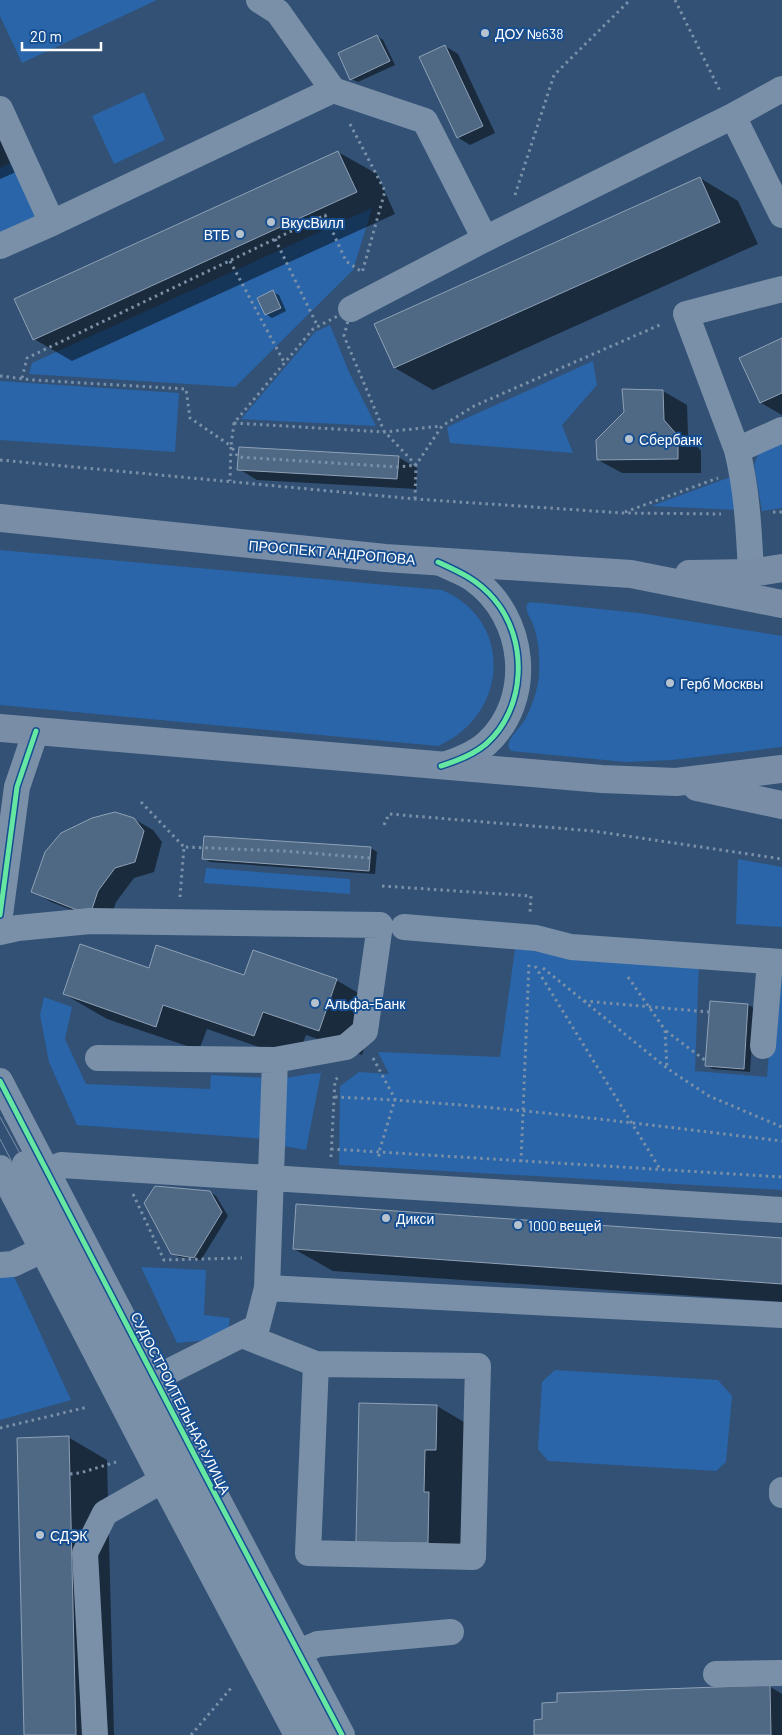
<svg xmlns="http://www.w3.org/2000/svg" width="782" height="1735" font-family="Barlow,sans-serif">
<rect width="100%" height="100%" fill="#325175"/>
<!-- green -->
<path fill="#2965a8" d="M0,0H157L22,63L0,16Z
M144,92L165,140L114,164L92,116Z
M14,161L42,221L0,240V168Z
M372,208L353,270L235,387L29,374L32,363Z
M330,325L349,372L376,426L241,419L315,332Z
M593,361L597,385L562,425L573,453L450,443L447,427Z
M0,381L179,393L175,452L0,440Z
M782,434V508L762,511L754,465L763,442Z
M736,475L739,510L651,506Z
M0,550L442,590C515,621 508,716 438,746L0,705Z
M531,602L639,613L782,636V747L672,760L626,762L511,751L508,746C509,737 519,729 524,721C532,707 537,692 539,676C540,657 539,639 532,622C529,616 525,610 527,604Z
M738,859L782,867V927L736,924Z
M206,868L350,879V894L204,883Z
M515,949L699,964L695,1071L767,1077L776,967H782V1190L339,1165L340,1086L359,1072L389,1074L378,1052L500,1057Z
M44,997L72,1007L65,1039L86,1084L210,1089L211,1075L266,1078L265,1139L77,1125L49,1062L40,1015Z
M321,1073L306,1150L278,1145L280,1079L309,1074Z
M141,1267L206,1270L204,1315L230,1318L227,1338L177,1343Z
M12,1272L71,1400L0,1420V1273Z
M555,1370L718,1380L732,1396L726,1462L716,1471L548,1461L538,1449L542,1382Z"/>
<!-- shadow -->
<path fill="#0007" d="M377,36L383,40L395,65L358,82L351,79Z
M445,46L458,54L495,133L470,145L457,137Z
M0,124L25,168L0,179Z
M338,152L377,174L395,214L72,361L34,339Z
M700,178L738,201L758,244L433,390L395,368Z
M273,292L279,295L286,311L272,318L266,314Z
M782,340V415L761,403Z
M663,391L687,405L688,435L701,451V473H622L598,460Z
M398,457L417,468L416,489L257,480L239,469Z
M134,819L153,830L162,842L154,872L134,878L116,902L109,924L51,902L33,891Z
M371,848L377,852L375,874L210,862L204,858Z
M149,970L336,980L379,1005L362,1055L306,1035L297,1060L207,1029L199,1050L107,1019L64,994Z
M748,1005L754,1008L750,1072L713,1069L707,1066Z
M210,1192L216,1196L228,1216L201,1260L179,1257L172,1253Z
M782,1239V1302L333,1271L294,1249Z
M437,1406L479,1431L470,1567L357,1541Z
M68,1437L107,1460L114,1735H25Z
M769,1686L782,1694V1735H536Z"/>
<!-- building -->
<path fill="#4f6884" stroke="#8fa1b6" d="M377,35L390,61L350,80L338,53Z
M445,45L483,126L457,138L419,57Z
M338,151L357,192L33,340L14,299Z
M700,177L720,222L394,368L374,324Z
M273,290L281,308L265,315L257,298Z
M782,338V393L760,403L739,358Z
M622,389L663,390L664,420L678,436V459L597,460L596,440L624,412Z
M239,447L399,456L397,479L237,470Z
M115,812L134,818L144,831L135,862L115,868L98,891L90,915L31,892L45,852L61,833L92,818Z
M204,836L371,847L369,871L202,859Z
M80,944L149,968L156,945L244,975L253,950L337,979L319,1031L263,1012L254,1036L163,1005L156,1027L63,994Z
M710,1001L748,1004L744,1069L705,1066Z
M155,1186L210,1191L222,1212L194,1258L171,1254L144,1203Z
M296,1204L782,1238V1284L293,1249Z
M359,1403L437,1405L436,1450H425L424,1492H429L428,1543L356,1542Z
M69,1436L76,1735H24L17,1438Z
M770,1685L771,1735H534V1720L542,1719V1703L557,1702V1693Z"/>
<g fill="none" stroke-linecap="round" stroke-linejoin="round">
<!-- path -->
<path stroke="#7a90a8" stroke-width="3" stroke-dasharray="2.5 4" stroke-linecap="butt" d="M675,0L721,93
M350,124L385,191L362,273
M515,195L554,75L630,0
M275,239L318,327
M230,261L285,364
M351,309L344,336L384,431L416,465L398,467L238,457L231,446L234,423L313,329Z
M0,376L33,380L186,389L190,418L231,446L230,481
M22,378L27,358L325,215L346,261L362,272
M234,423L385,432L441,426
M0,460L415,499L623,513L721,514
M415,499L416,465L442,426L474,406L662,324
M625,512L718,478
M773,512H782
M141,802L184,847
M384,825L389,814L593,831L782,859
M382,886L531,896L530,912
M180,897L184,847L284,851L370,858
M535,966L660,1169
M543,968L668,1069L709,1096L782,1127
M628,977L665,1030L667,1069
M584,1001L709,1012
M666,1031L706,1061
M373,1058L395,1099L379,1152V1159
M335,1097C484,1103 633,1123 782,1141
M331,1149L782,1177
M331,1157L335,1080L340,1076
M521,1162L529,963
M133,1194L164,1260L242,1258
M0,1428L88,1407
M70,1474L80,1473L116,1462
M191,1735L232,1687"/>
<!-- minor -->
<path stroke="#7a90a8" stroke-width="26" d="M259,0L278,12L333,90L425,121L485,239L733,116L782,89
M0,109L52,223L333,90
M733,116L782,215
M0,246L52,223
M351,309L485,239
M737,450L782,430
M439,562C450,568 463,572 473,579C526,616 535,700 486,744C473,755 457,761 441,766
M751,573C749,531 747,490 737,450L686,314L782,289
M0,915L17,787L36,731
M404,927L536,938L571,947L782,962
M0,932L18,928L90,921L380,925L365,1031L346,1047L275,1060
M763,1046L770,961
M98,1058L275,1060L267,1288L257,1327L140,1386
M0,1081L197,1460L342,1735
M25,1164L30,1182L319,1735
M0,1168L162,1480L297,1735
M12,1191L61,1165L782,1210
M0,1265L13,1264L59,1242
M267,1288L782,1315
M242,1335L316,1364L308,1553L473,1557L478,1366L316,1364
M782,1495V1490
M299,1652L318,1644L451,1632
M716,1674L782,1673
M95,1735L85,1553L105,1513L177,1472"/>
<!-- major -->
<path stroke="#798da7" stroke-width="28" d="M0,518L385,558L631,574L782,604
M689,574L751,573L782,568
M0,728L602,779L676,782L782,769
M697,787L782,805"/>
<!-- tram -->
<path stroke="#7b91a7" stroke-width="1" d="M0,1117L44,1197L327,1735
M0,1139L312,1735"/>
<defs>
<path id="cycleway" d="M438,562C460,572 478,580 494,599C529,640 526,709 486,744C473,755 457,761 441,766
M0,915L17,787L36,731
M0,1081L197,1460L342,1735"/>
</defs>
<!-- cycleway casing -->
<use href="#cycleway" stroke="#164e91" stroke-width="8"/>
<!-- cycleway -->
<use href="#cycleway" stroke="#66e7a1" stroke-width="5"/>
</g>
<!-- markers -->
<g fill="#b7c2cf" stroke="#164e91" stroke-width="2">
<circle cx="485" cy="33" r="5"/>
<circle cx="271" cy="222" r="5"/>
<circle cx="240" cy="234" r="5"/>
<circle cx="629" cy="439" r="5"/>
<circle cx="670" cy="683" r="5"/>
<circle cx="315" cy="1003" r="5"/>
<circle cx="386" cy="1218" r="5"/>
<circle cx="518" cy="1225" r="5"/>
<circle cx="40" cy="1535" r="5"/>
</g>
<g text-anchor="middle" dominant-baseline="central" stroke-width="4" stroke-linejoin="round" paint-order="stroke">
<!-- poi labels -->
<g font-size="14" fill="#fff" stroke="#164e91" text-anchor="start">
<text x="495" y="33">ДОУ №638</text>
<text x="281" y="222">ВкусВилл</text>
<text x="230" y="234" text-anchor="end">ВТБ</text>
<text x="639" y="439">Сбербанк</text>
<text x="680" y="683">Герб Москвы</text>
<text x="325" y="1003">Альфа-Банк</text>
<text x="396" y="1218">Дикси</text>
<text x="528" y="1225">1000 вещей</text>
<text x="50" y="1535">СДЭК</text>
</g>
<!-- street labels -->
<g font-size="14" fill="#fff" stroke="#164e91">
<text transform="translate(332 552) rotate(5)">ПРОСПЕКТ АНДРОПОВА</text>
<text transform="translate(181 1403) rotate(63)">СУДОСТРОИТЕЛЬНАЯ УЛИЦА</text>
</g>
</g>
<!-- scale -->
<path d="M22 42v8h79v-8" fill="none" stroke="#ffffff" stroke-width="2.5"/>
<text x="30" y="42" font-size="15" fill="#ffffff" stroke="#164e91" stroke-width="4" paint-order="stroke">20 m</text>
</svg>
